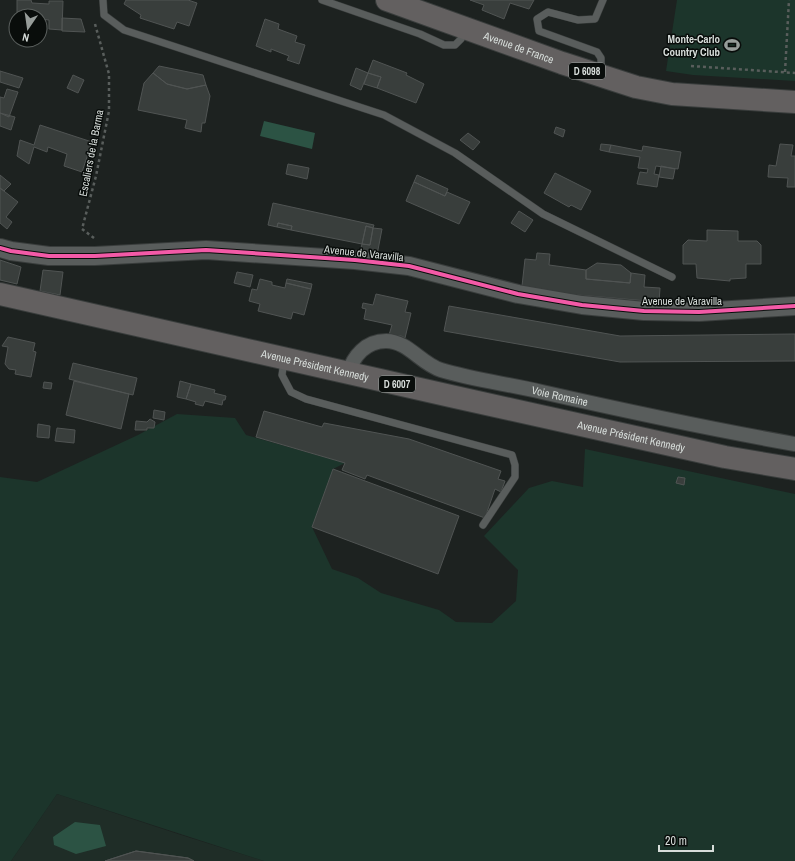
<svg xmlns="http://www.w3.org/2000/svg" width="795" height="861" font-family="'Archivo Narrow',sans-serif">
<rect width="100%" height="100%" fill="#1d2220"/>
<!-- built -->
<path fill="#1f2d27" d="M57,794L178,834L264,861H11Z"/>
<!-- green -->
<path fill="#1c352b" d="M677,0H795V81L693,75L666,71Z
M177,414L235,418L246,435L345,463L333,469L312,527L332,569L358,578L381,593L439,610L456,622L492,623L516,601L518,570L484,536L529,488L552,481L583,487L585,449L795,494V861H264L57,794L11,861H0V477L37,482L138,435Z"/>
<!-- water -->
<path fill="#2c5344" d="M264,121L315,133L312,149L260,136Z
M75,822L100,825L106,846L76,854L54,845L53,837Z"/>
<!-- building -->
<path fill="#393e3c" stroke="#505453" d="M17,0H31L32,3L49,4V1H63L62,30L49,29V20L40,19V16H17Z
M126,0H188L197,3L189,26L177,22L174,29L140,18L141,15L124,4Z
M470,0H534L529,9L510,3L504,19L482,10L484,5Z
M62,18L81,19L85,32L62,31Z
M265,19L279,24L278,29L297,36L295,42L305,45L299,64L287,60L289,56L271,49V52L256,46Z
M373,60L407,73L406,75L424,84L416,103L377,88L381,77L368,73Z
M159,66L203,75L206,85L187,89L167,84L153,73Z
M356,68L368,73L361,90L350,85Z
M0,71L23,78L19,88L0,82Z
M153,73L167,84L187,89L206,85L210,96L205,123H202L201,132L185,128L187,120L138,110L144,83Z
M368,73L381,77L377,88L364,84Z
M73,75L84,80L78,93L67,88Z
M7,89L18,92L9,117L0,113V97L4,98Z
M0,113L15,117L11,130L0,126Z
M40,125L92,142L82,172L64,166L67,154L48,147L47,152L34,147L29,164L17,156L20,140L34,145Z
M556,127L565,130L563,137L554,133Z
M468,133L480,142L473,150L460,140Z
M601,144L611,145L609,152L600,150Z
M780,144L793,145L791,156H795V187H787L788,178L768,177L769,165L776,166Z
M611,145L642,151L643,146L681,152L678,169L656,166L654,174L659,175L657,187L637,184L640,172L647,173L648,169L638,168L640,157L609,152Z
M288,164L309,168L307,179L286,174Z
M661,166L675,169L673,179L659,177Z
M555,173L591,191L581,210L571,205L569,207L544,193Z
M0,175L11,184L4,191L0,188Z
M417,175L448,189L445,196L414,182Z
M414,182L445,196L447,192L470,202L459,224L406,201Z
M0,188L18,202L6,217L12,222L7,229L0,223Z
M273,203L374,225L373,228L366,226L362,244L291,230L292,226L278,223L277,227L268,225Z
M519,211L533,220L525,232L511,223Z
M278,223L292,226L291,230L277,227Z
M366,226L373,228L370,245L362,244Z
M373,228L382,229L377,255L360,252L362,244L370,245Z
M707,230L738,231V241H757L761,245V264H746V278L730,279V281L697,278L696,264H683V245L688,240L707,241Z
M537,253L550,254L549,265L586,270V279L630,283L631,273L645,275L644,287L660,288L659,302L566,294L522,286L525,259L536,260Z
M0,260L21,267L17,284L0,280Z
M597,263L621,265L631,273L630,283L586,279V270Z
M43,270L63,272L60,295L40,291Z
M237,272L253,275L250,287L234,283Z
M260,279L272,282V285L285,288L286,283L311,289L304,315L293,312L291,319L258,311L260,304L249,301L252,289L257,290Z
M287,279L312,284L311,289L286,283Z
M376,294L408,301L405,312L411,313L405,338L401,336L389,335L392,325L364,319L366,309L362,308L363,303L373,305Z
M449,306L620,336L795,334V361L620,362L444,331Z
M8,337L35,343L33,351L36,352L31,377L15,374L16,370L9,369L5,364L8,347L2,346Z
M73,363L137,378L133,395L69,379Z
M74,381L129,394L121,429L66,415Z
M180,381L191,384L186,399L177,397Z
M44,382L52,383L51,389L43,388Z
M191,384L215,390L214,393L226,396L225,400H223L222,405L205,401L203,406L195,404L196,402L186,399Z
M154,410L165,412L164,420L153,418Z
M264,411L322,427L324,423L409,439L501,471L498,479L505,481L501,492L495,489L485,518L367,475L365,479L342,470L345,463L256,437Z
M150,419L155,422L154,428H147V430H135L136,421L147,422Z
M38,424L50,426L49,438L37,437Z
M57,428L75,430L74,443L55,441Z
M333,469L459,516L438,574L312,527Z
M678,477L685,478L684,485L676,483Z
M136,851L188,858L194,861H105Z
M136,851L188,858L194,861H105Z"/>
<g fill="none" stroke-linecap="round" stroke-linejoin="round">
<defs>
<path id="service" d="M103,0L104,15L124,30L384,115L455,153L543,214L672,277
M322,0L420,34L444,45H455L461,39L465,30
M601,73V58L597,52L539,31L537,19L548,12L578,20L595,19L603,0
M284,361L282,375L291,392L306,399L512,455L515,465V477L483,525"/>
<g id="minor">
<path id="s1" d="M348,374C353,356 366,341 386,341C408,341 421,364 441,370C474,380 509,384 542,392C626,411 710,429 795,444"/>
</g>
<path id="tertiary" d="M0,248L11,251L49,256H95L206,250L355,260L409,266L518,294L582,305L644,311L699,312L795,306"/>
<g id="primary">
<path id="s2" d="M387,0L562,63L636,87L672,94L795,102"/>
<path id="s3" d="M0,294L455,397L725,457L795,469"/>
</g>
</defs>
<!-- service casing -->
<use href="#service" stroke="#393d3c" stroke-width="8"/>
<!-- minor casing -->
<use href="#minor" stroke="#393d3c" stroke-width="16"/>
<!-- tertiary casing -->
<use href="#tertiary" stroke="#393d3c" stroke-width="20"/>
<!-- primary casing -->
<use href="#primary" stroke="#393d3c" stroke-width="24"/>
<!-- path -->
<path stroke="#595e5c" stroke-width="2.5" stroke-dasharray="3 3" stroke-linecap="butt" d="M691,66L795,73
M785,72L789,0
M94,238L82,229L96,176L109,111V74L95,24"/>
<!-- service -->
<use href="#service" stroke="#595d5c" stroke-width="7"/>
<!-- minor -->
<use href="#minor" stroke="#595d5c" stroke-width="14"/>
<!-- tertiary -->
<use href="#tertiary" stroke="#595d5c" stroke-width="18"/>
<!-- primary -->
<use href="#primary" stroke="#636060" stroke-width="22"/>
<defs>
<path id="cycleway" d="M0,248L11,251L49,256H95L206,250L355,260L409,266L518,294L582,305L644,311L699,312L795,306"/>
</defs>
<!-- cycleway casing -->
<use href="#cycleway" stroke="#090d0b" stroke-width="6"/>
<!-- cycleway -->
<use href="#cycleway" stroke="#f35aa7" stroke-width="4"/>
</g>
<!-- icons -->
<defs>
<symbol id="stadium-bare" viewBox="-9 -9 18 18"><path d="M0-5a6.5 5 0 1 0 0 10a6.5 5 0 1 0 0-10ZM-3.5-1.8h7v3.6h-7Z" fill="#969c99" stroke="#090d0b" stroke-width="2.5" paint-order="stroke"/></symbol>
</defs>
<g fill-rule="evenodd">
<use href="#stadium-bare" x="721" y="34" width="22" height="22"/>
</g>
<g text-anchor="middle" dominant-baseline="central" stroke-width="3" stroke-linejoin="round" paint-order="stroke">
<!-- shield labels -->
<g fill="#090d0b" stroke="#999f9c" stroke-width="1">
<rect x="569" y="63" width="36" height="16" rx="3"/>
<rect x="379" y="376" width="36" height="16" rx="3"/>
</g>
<g font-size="10" font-weight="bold" fill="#d7ddda">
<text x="587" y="71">D 6098</text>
<text x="397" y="384">D 6007</text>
</g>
<!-- poi labels -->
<g font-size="11" font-weight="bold" fill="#d7ddda" stroke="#090d0b" text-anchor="end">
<text x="720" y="39">Monte-Carlo<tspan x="720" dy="13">Country Club</tspan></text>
</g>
<!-- street labels -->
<g font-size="11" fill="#d7ddda" stroke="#090d0b">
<text stroke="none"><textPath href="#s2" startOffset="140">Avenue de France</textPath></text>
<text transform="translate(91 153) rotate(-79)">Escaliers de la Barma</text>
<text transform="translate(364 253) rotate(6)">Avenue de Varavilla</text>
<text x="682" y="301">Avenue de Varavilla</text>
<text stroke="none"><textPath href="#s3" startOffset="323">Avenue Président Kennedy</textPath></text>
<text stroke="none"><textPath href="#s1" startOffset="239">Voie Romaine</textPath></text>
<text stroke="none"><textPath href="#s3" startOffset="647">Avenue Président Kennedy</textPath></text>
</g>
</g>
<!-- north arrow -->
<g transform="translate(28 28) rotate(193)"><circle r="19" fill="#090d0b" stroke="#5b605e"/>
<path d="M0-3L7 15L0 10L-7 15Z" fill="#969c99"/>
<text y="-6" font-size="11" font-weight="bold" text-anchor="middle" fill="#d7ddda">N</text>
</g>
<!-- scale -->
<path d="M659 845v6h54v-6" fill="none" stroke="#d7ddda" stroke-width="2"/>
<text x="665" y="845" font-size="12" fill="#d7ddda" stroke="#090d0b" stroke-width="3" paint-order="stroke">20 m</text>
</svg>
